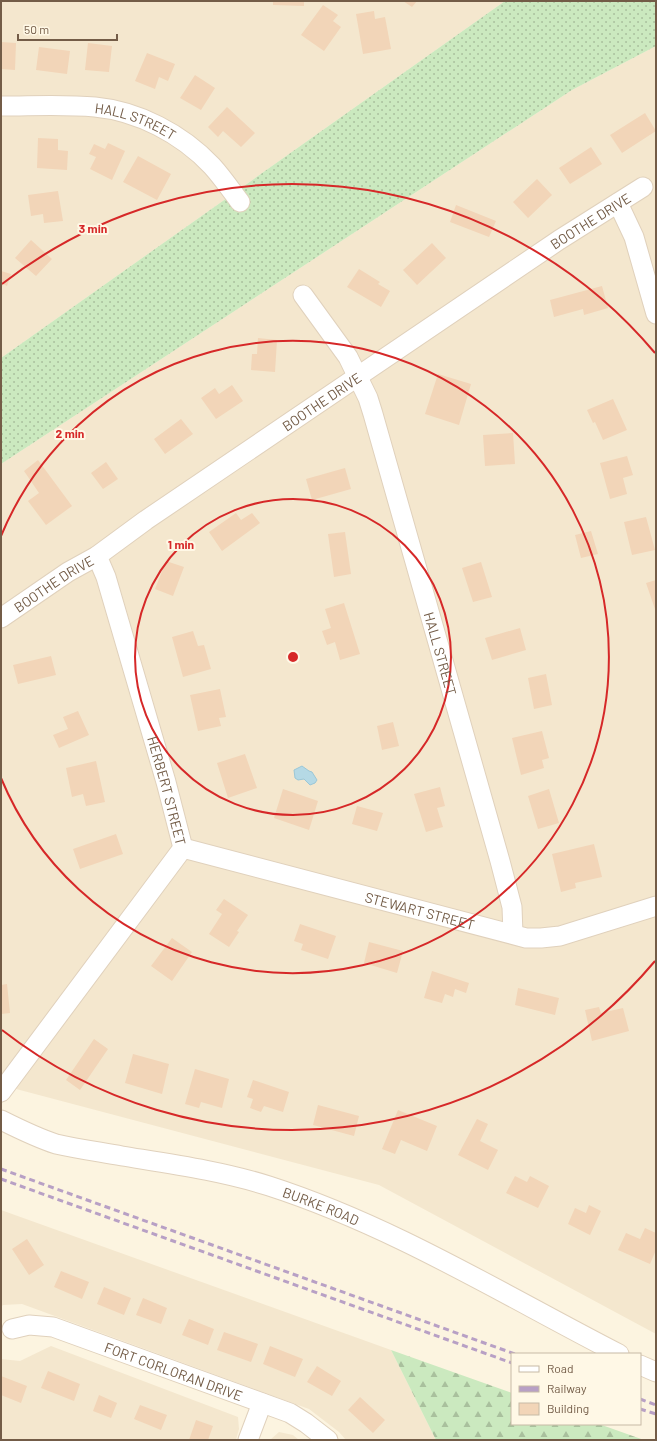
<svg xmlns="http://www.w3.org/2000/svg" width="657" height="1441" font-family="Barlow,sans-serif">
<defs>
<pattern id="grass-dots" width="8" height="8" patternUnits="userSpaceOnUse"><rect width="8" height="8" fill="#cbe9bf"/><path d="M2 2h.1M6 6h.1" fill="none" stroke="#a9c09d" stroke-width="1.8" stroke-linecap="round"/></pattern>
<pattern id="forest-firs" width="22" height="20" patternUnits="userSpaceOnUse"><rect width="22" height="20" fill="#cbe9bf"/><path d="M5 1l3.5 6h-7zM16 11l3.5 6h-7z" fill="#a9c09d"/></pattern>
</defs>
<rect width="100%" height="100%" fill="#fcf4e0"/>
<!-- residential -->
<path fill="#f4e7ce" d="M1,1H505L1,358Z
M656,46V1334L379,1185L1,1085V464L572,90Z
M1,1210L391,1350L436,1440H346L339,1432L309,1409L22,1304L3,1305L1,1307Z
M51,1346L238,1417L239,1429L236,1440H1V1359L20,1361Z
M279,1432L293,1435L299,1440H270Z"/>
<!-- grass -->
<path fill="url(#grass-dots)" d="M505,1H656V46L572,90L1,464V358Z"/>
<!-- forest -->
<path fill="url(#forest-firs)" d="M391,1350L512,1393V1424H599L644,1440H436Z"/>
<!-- water -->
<path fill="#b5d9e5" stroke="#9bc7d7" d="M302,766L309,771L312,772L317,780L315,783L310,785L304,779L298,780L295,778L294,770Z"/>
<!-- building -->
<path fill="#f2d5b8" d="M273,1H304V6L273,5Z
M403,1H417L412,7Z
M323,5L338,15L333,21L341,27L324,51L301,35Z
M374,11L375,19L385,17L391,49L363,54L356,14Z
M1,42L16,43L15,70L1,69Z
M88,43L112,46L109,72L85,70Z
M39,47L70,51L67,74L36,70Z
M147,53L175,64L168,81L159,77L155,89L135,81Z
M195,75L215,88L201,110L180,98Z
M227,107L255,133L241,147L223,131L218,137L208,127Z
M645,113L656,131L622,153L610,135Z
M38,138L58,139V150L68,151L67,170L37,168Z
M108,143L125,151L112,180L90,169L96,157L89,154L94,144L105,149Z
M591,147L602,164L570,184L559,168Z
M138,156L171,174L157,200L123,182Z
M537,179L552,195L528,218L513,202Z
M58,191L63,221L44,223L43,214L31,216L28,195Z
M456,205L496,221L489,237L450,222Z
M31,240L52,259L36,276L15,258Z
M432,243L446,258L417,285L403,270Z
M359,269L380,282L378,284L390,291L381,307L347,287Z
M1,271L11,274L7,286L3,284L1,290Z
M602,286L608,308L584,315L583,309L554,317L550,300Z
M258,338L277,340L275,372L251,370L252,354H257Z
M438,374L471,384L459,425L425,414Z
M232,385L243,401L216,419L201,398L215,388L219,394Z
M613,399L627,430L603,440L595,422L593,423L587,410Z
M181,419L193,434L165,454L154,439Z
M513,433L515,464L485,466L483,435Z
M627,456L633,475L623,478L627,494L610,499L600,463Z
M38,460L72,506L46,525L28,501L39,493L24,471Z
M106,462L118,479L103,489L91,473Z
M345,468L351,489L312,500L306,479Z
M236,513L241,520L252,513L260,523L222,551L209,532Z
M646,517L655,550L632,555L624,522Z
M591,531L598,554L581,558L575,535Z
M345,532L351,574L334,577L328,534Z
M166,561L184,567L173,596L155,589Z
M481,562L492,597L473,602L462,568Z
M656,580V612L646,583Z
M344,603L360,654L340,660L335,642L327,645L322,631L331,628L325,609Z
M520,628L526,650L492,660L485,638Z
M193,631L198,646L204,645L211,669L183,677L172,637Z
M51,656L56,675L18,684L13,665Z
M546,674L552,705L534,709L528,678Z
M220,689L226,717L219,718L221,726L198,731L190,695Z
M78,711L89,735L59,748L53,735L68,729L63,717Z
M393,722L399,746L382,750L377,726Z
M542,731L549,758L542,760L544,768L521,775L512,738Z
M245,754L257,788L228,798L217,763Z
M96,761L105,802L86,806L83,794L72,797L66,768Z
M440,787L445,806L437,808L443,827L426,832L414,794Z
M283,789L318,801L309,830L274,818Z
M549,789L559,823L538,829L528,796Z
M357,806L383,813L377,831L352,824Z
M116,834L123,854L80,869L73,849Z
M594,844L602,877L575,883L576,888L561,892L552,854Z
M224,899L248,915L237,931L239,932L229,947L209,934L222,914L216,910Z
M300,924L336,936L328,959L301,950L303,944L294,941Z
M172,938L192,952L172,981L151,966Z
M369,942L403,951L397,973L364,963Z
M432,971L469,983L466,993L455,989L453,997L445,994L442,1003L424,998Z
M7,984L10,1013L1,1014V985Z
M518,988L559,998L555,1015L515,1005Z
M599,1007L601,1013L623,1008L629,1031L592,1041L585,1010Z
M94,1039L108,1049L80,1090L66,1080Z
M133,1054L169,1064L162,1094L125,1083Z
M195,1069L229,1079L222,1108L201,1102L199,1108L185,1104Z
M253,1080L289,1092L283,1112L264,1106L261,1112L250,1108L253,1099L247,1097Z
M318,1105L359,1116L354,1136L313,1125Z
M398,1110L437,1126L427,1151L401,1140L395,1154L382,1149Z
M477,1119L488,1124L480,1141L498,1150L488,1170L458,1155Z
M515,1176L527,1182L530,1176L549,1186L538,1208L506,1193Z
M589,1205L601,1211L590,1235L568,1224L575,1208L586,1213Z
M645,1228L656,1233V1250L650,1264L618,1250L626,1233L640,1239Z
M27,1239L44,1265L29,1275L12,1249Z
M61,1271L89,1282L82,1299L54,1287Z
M104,1287L131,1298L124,1315L97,1304Z
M143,1298L167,1308L161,1324L136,1315Z
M189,1319L214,1329L208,1345L182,1335Z
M224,1332L258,1344L251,1362L217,1350Z
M270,1346L303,1359L295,1377L263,1364Z
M317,1366L341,1381L332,1396L307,1382Z
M48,1371L80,1384L74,1401L41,1388Z
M1,1376L27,1386L21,1403L1,1395Z
M99,1395L117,1403L111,1418L93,1411Z
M360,1397L385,1420L373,1433L348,1410Z
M140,1405L167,1415L161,1430L134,1419Z
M196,1420L213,1426L208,1440H189Z"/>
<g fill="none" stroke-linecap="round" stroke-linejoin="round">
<defs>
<g id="minor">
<path id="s1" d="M1,106C32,106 64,104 95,107C138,111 182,134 212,166C222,177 231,190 240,202"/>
<path d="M618,203L634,237L656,314"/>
<path id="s2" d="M303,295L348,357L368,398L373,414L500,861L512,907L513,934"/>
<path id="s3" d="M97,556L106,577L166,782L183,848"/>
<path id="s4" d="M1,618L68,572L97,556L146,520L559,240L643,187"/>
<path id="s5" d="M183,848L526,938H541L560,936L656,906"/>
<path d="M1,1092L183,848"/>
<path id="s6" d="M1,1120C19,1129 37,1138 56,1144C78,1149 100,1152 122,1156C171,1164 222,1171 269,1186C393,1226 504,1295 619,1354"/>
<path id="s7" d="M12,1329L29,1325L53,1327L290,1413L306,1423L328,1440"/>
<path d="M640,1365L656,1372"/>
<path d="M248,1440L262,1403"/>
</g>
</defs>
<!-- minor casing -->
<use href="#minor" stroke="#e0d1bc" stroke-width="21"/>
<!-- minor -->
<use href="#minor" stroke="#fff" stroke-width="19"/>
<!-- rail -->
<path stroke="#b8a0c5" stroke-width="3" stroke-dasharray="6 4" stroke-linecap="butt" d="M1,1169L515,1354
M1,1179L512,1363
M640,1399L656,1405
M640,1409L656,1414"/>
</g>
<!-- distance rings -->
<g fill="none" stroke="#d62828" stroke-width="2">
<circle cx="293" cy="657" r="158"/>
<path d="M1 536A316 316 0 1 1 1 778"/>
<path d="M655 961A473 473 0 0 1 2 1030M2 284A473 473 0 0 1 655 353"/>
</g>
<g text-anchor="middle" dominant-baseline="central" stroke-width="4" stroke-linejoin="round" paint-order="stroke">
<!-- street labels -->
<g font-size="14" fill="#735c47" stroke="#fff8e6">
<text stroke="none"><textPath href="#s1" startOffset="137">HALL STREET</textPath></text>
<text stroke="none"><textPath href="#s4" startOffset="711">BOOTHE DRIVE</textPath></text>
<text stroke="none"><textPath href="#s4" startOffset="387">BOOTHE DRIVE</textPath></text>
<text stroke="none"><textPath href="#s4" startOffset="63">BOOTHE DRIVE</textPath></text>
<text stroke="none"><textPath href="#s2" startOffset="388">HALL STREET</textPath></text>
<text stroke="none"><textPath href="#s3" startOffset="245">HERBERT STREET</textPath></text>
<text stroke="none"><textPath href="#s5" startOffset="245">STEWART STREET</textPath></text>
<text stroke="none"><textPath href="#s6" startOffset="333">BURKE ROAD</textPath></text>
<text stroke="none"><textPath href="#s7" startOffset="170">FORT CORLORAN DRIVE</textPath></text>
</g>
</g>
<circle cx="293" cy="657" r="6" fill="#d62828" stroke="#fff8e6" stroke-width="2"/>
<g font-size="12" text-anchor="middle" font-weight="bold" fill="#d62828" stroke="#fff8e6" stroke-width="4" stroke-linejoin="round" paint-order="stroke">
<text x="93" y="233">3 min</text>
<text x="70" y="438">2 min</text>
<text x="181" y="549">1 min</text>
</g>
<!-- border -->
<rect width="657" height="1441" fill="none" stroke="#735c47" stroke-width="4"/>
<!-- legend -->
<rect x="511" y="1353" width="130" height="72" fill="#fff8e6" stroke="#c7baa6"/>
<rect x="519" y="1366" width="20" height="6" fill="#ffffff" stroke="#c7baa6"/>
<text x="547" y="1373" font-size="12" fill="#735c47">Road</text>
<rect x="519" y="1386" width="20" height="6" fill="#b8a0c5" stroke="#c7baa6"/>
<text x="547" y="1393" font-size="12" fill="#735c47">Railway</text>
<rect x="519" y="1403" width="20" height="12" fill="#f2d5b8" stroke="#c7baa6"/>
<text x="547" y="1413" font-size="12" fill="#735c47">Building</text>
<!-- scale -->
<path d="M18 34v6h99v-6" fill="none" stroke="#735c47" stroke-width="2"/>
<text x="24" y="34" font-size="12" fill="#735c47" stroke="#fff8e6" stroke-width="3" paint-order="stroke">50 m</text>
</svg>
